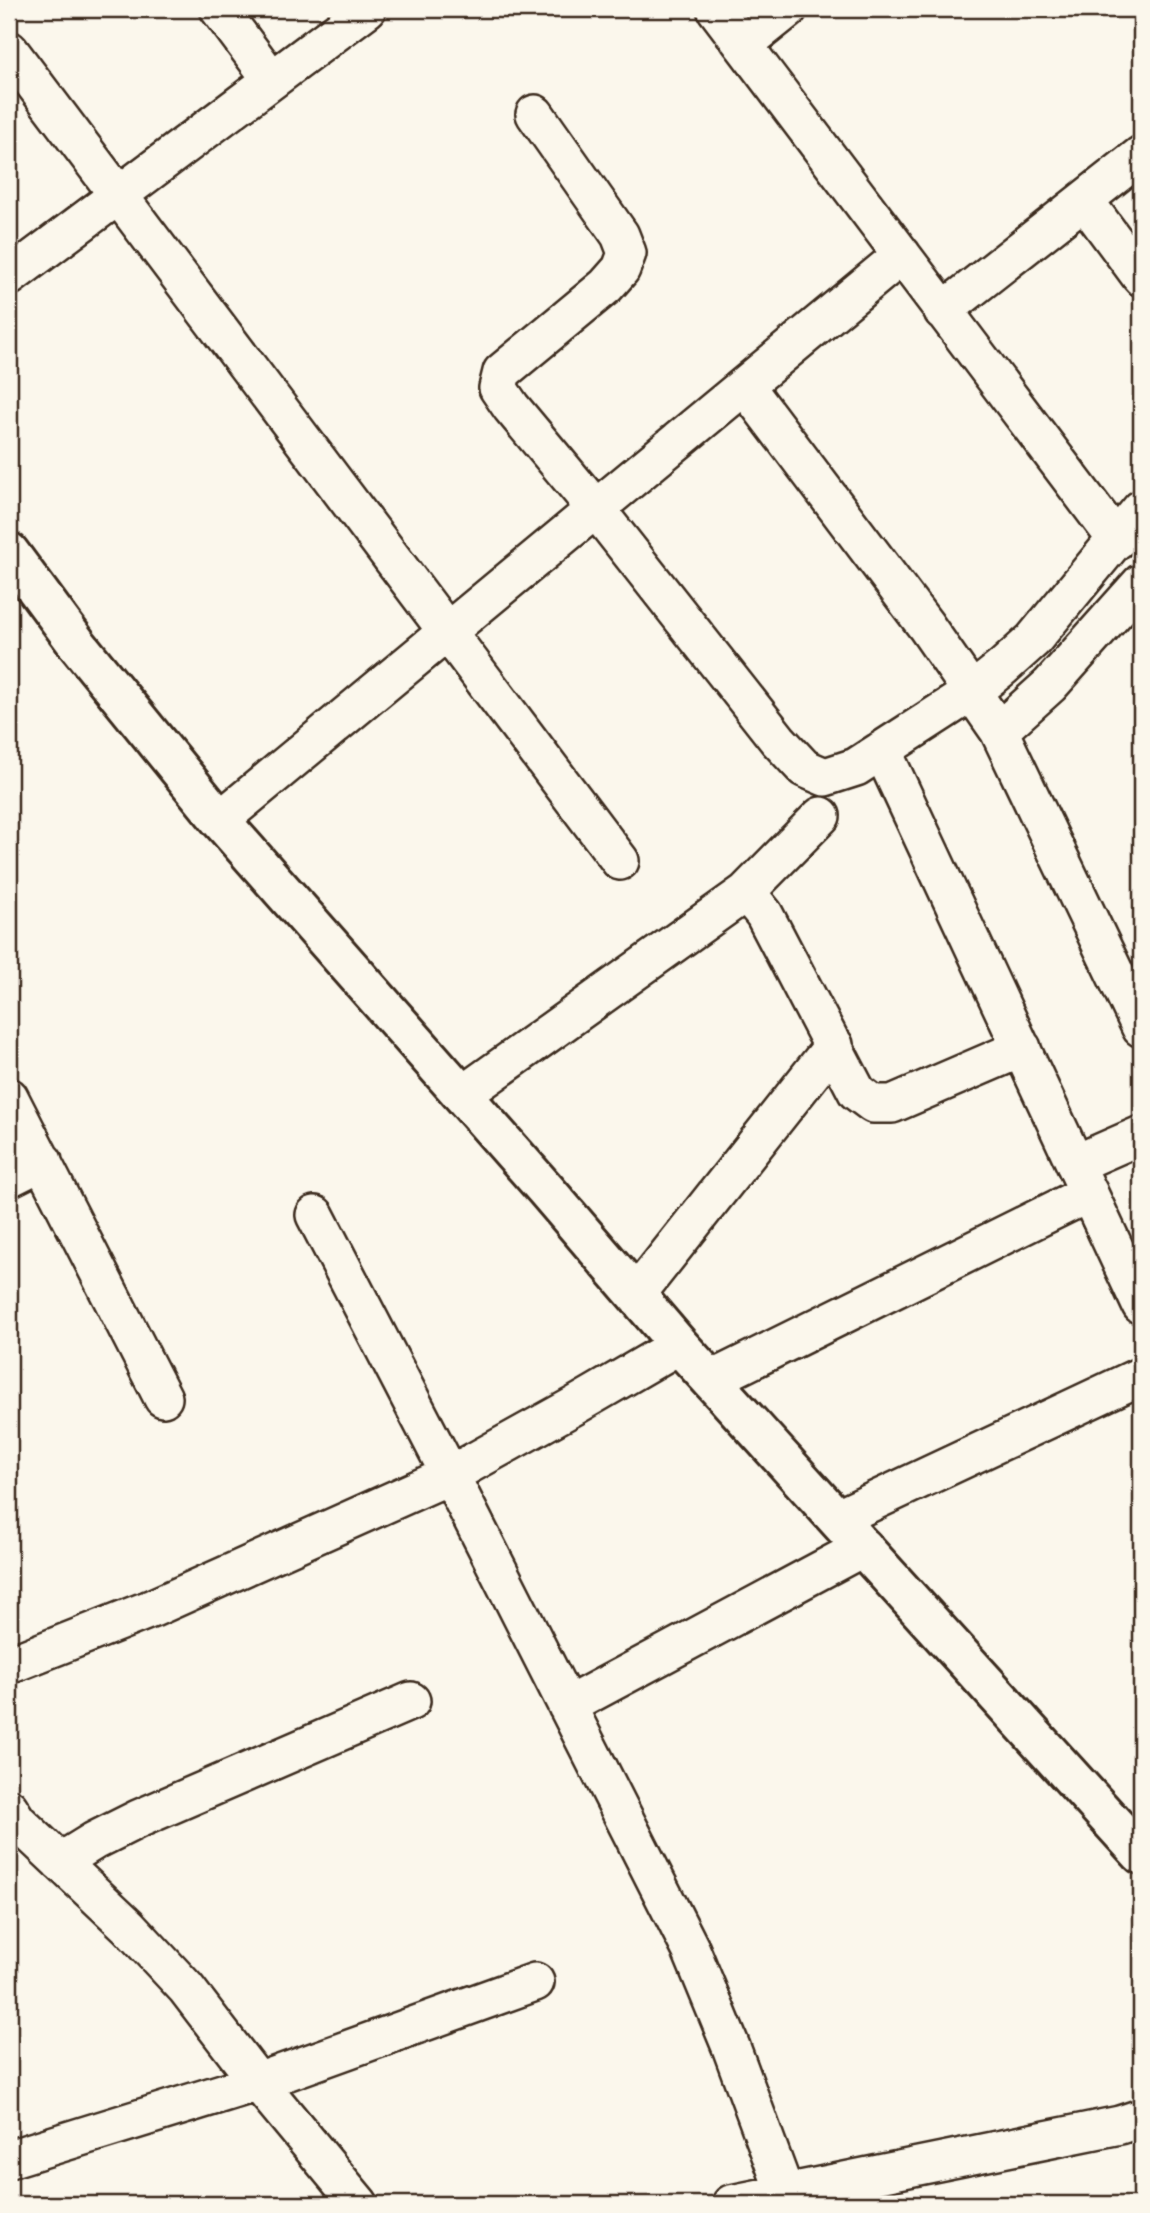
<svg xmlns="http://www.w3.org/2000/svg" width="1150" height="2213" font-family="Dekko,sans-serif">
<rect width="100%" height="100%" fill="#fbf7ec"/>
<filter id="ink" filterUnits="userSpaceOnUse"><feTurbulence type="fractalNoise" baseFrequency=".0143" numOctaves="2"/><feDisplacementMap in="SourceGraphic" scale="14" xChannelSelector="R" yChannelSelector="G"/><feConvolveMatrix kernelMatrix="1 2 1 2 8 2 1 2 1" color-interpolation-filters="sRGB"/></filter>
<g filter="url(#ink)">
<g fill="none" stroke-linecap="round" stroke-linejoin="round">
<defs>
<path id="minor" d="M219,9L272,80
M716,9L1117,540
M743,45L788,9
M9,50L620,861
M535,114L620,235L627,253L621,269L606,286L502,372L498,388L511,407L596,509L778,740L804,768L825,777L856,767L972,692L1003,667L1033,640L1141,509
M1084,200L1141,277
M9,277L367,9
M943,311L1141,155
M745,386L926,626L999,731L1141,1028
M999,731L1050,685L1141,583
M882,750L1141,1305
M220,820L902,255
M746,892L821,816
M462,1095L746,892L764,914L857,1092L873,1104H892L1022,1048
M9,1097L163,1398
M1075,1164L1141,1135
M9,1178L43,1161
M315,1215L450,1475L691,1950L731,2047L785,2193
M636,1295L834,1045
M711,1380L1089,1193
M838,1518L1141,1376
M9,1665L153,1608L450,1475L576,1405L679,1345
M567,1706L864,1547
M9,1808L17,1821L128,1926L186,1988L258,2082L359,2204
M60,1862L94,1841L138,1819L411,1701
M9,2159L258,2082L535,1982
M731,2204L1120,2125L1141,2118"/>
<path id="secondary" d="M9,552L77,644L220,820L546,1190L679,1345L1141,1854"/>
</defs>
<!-- minor casing -->
<use href="#minor" stroke="#3b2a1e" stroke-width="42"/>
<!-- secondary casing -->
<use href="#secondary" stroke="#3b2a1e" stroke-width="44"/>
<!-- minor -->
<use href="#minor" stroke="#fbf7ec" stroke-width="37"/>
<!-- secondary -->
<use href="#secondary" stroke="#fbf7ec" stroke-width="38"/>
</g>
</g>
<!-- margin -->
<rect width="1150" height="2213" fill="none" stroke="#fbf7ec" stroke-width="35"/>
<rect x="18" y="18" width="1115" height="2178" fill="none" stroke="#3b2a1e" stroke-width="2.5" filter="url(#ink)"/>
</svg>
